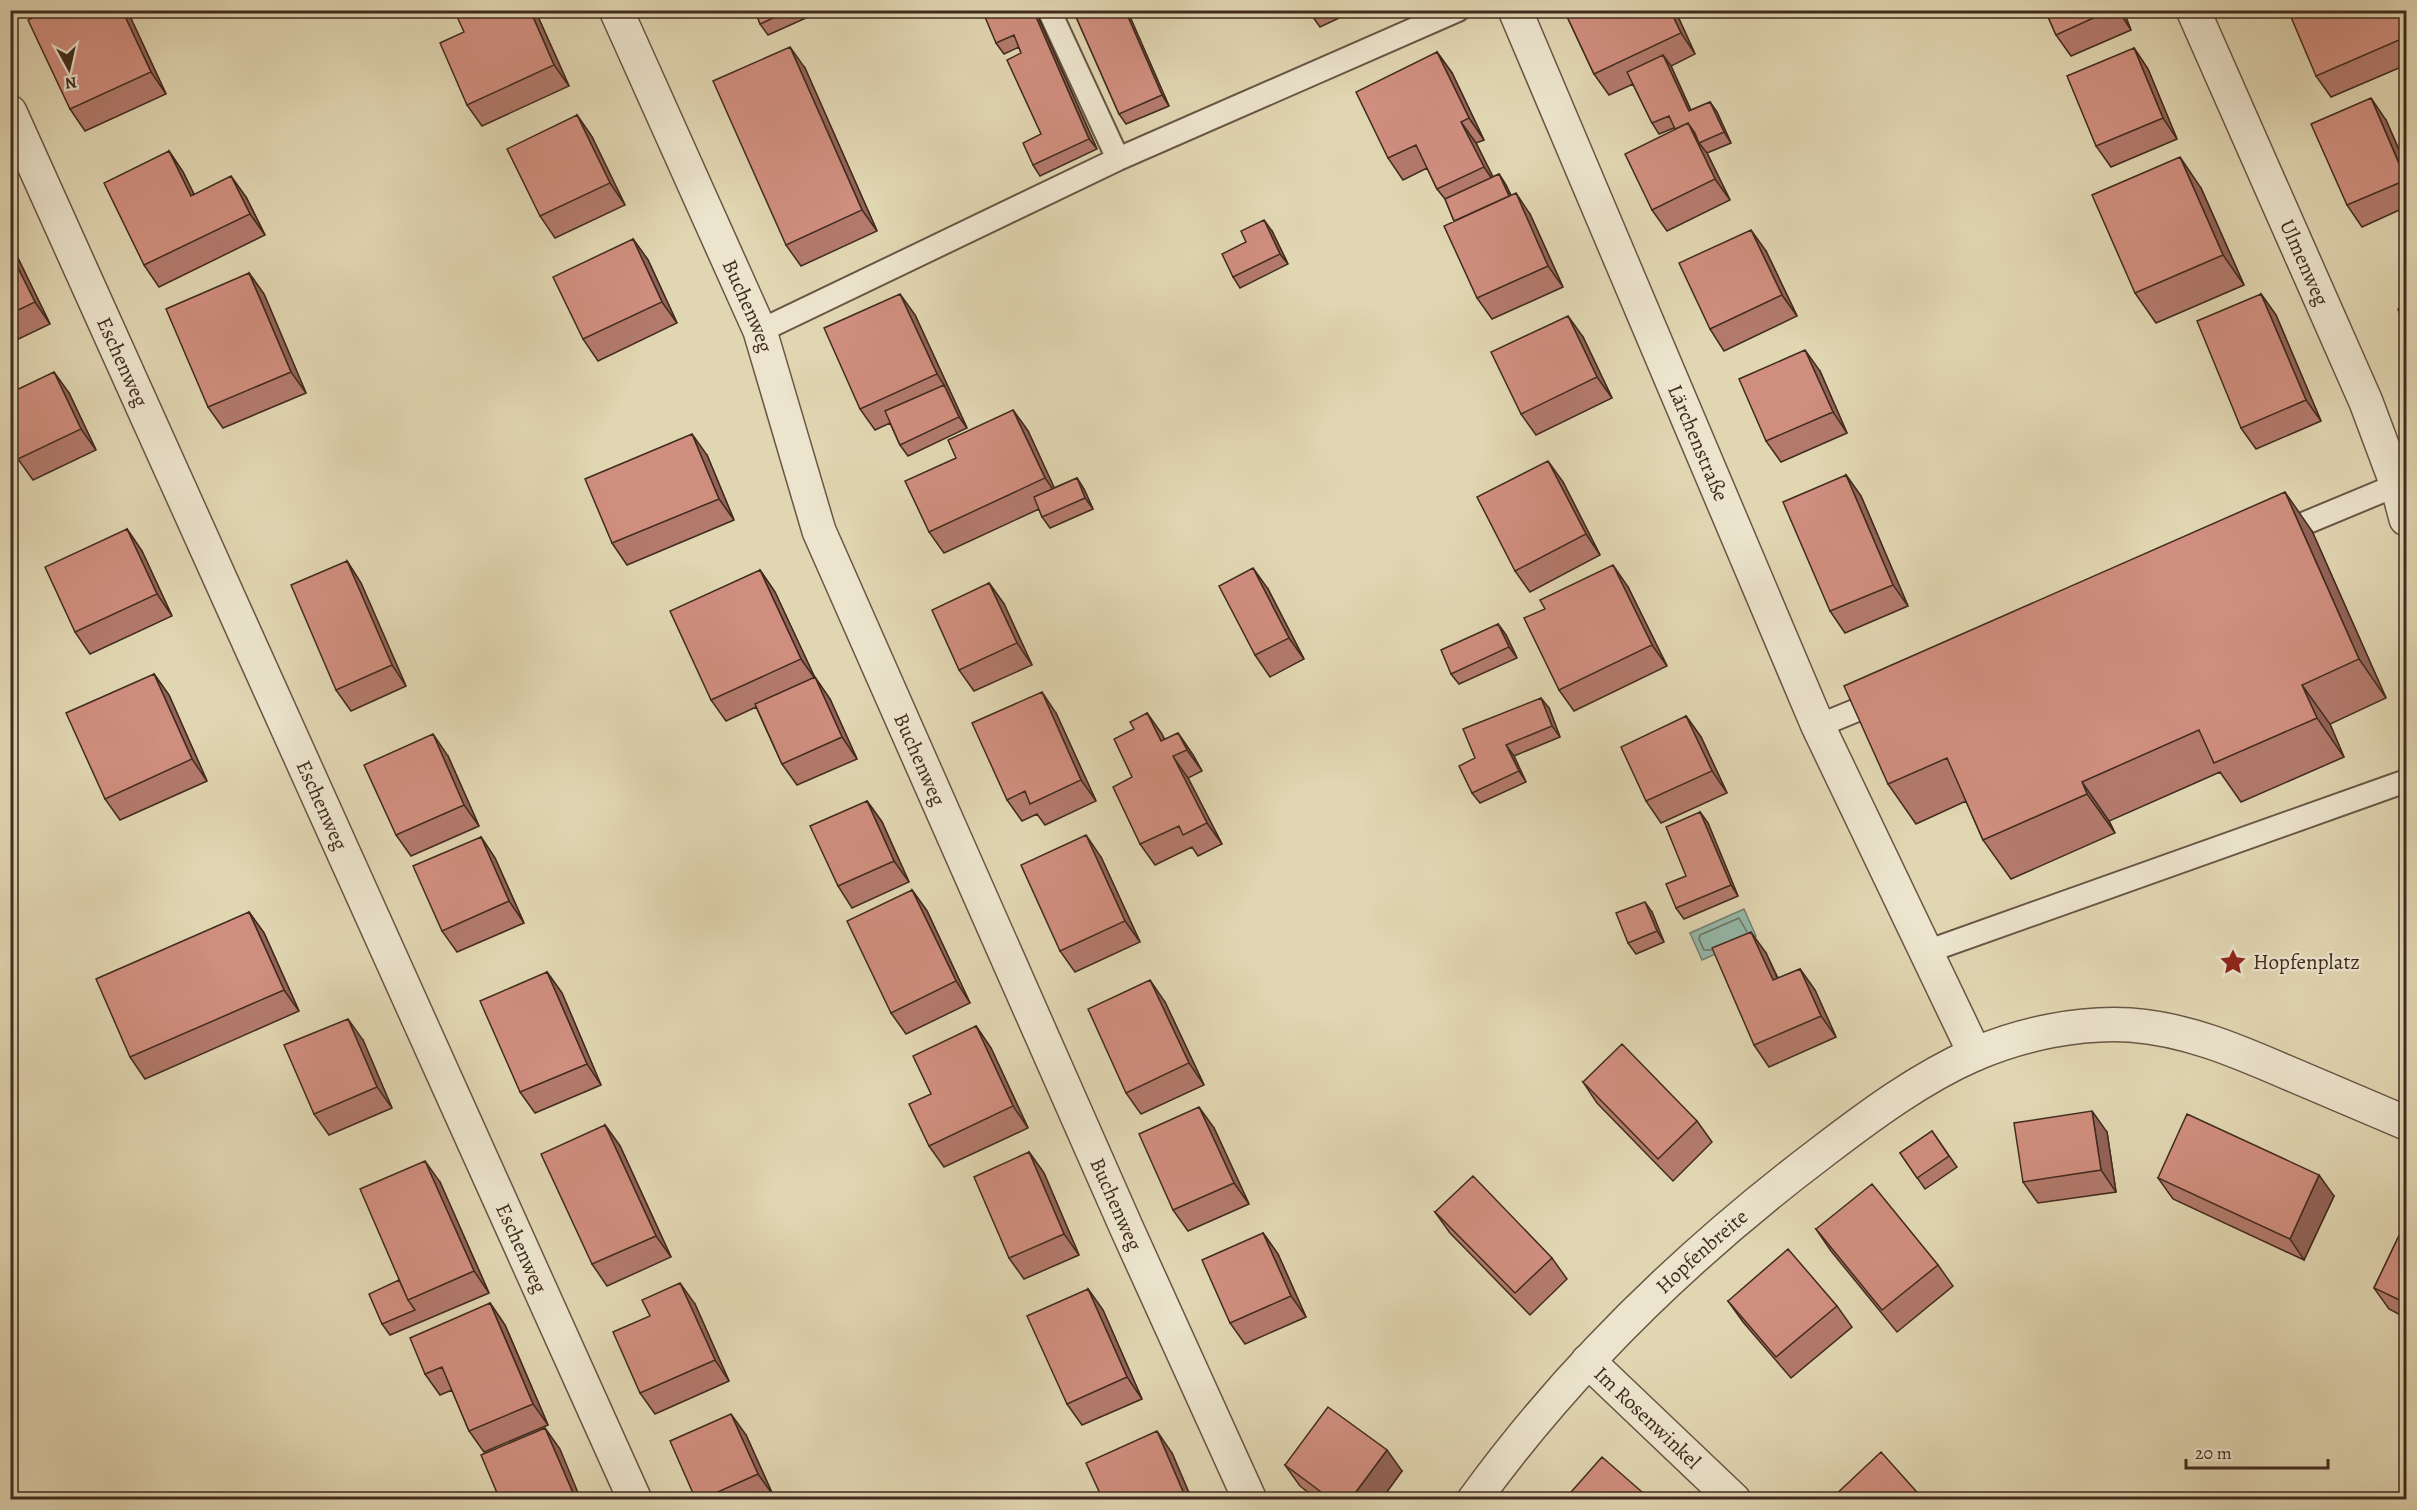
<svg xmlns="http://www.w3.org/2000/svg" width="2417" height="1510" font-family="Alegreya,serif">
<rect width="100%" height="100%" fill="#e1d6b2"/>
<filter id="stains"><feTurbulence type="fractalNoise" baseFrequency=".00333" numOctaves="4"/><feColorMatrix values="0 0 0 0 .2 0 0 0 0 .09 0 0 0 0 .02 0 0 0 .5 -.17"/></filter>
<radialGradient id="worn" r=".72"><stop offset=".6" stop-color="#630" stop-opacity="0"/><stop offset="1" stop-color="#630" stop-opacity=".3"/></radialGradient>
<!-- water -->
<path fill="#95b9aa" stroke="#738072" stroke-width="1.5" d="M1744,909L1756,936L1702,960L1690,933Z"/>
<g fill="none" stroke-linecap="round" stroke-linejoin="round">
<!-- shore -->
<path stroke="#6b7264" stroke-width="1.5" d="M1711,950H1704L1699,939L1700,935L1739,918L1747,932"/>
<defs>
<path id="service" d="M1049,10L1118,159
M760,331L1118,159L1458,10
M2279,534L2397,485
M1818,726L1884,699
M1926,952L2406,781"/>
<g id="minor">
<path id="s1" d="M616,10L760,331L819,531L1127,1229L1250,1500"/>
<path id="s2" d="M1515,10L1818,726L1975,1054"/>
<path id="s3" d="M2193,10L2366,402L2397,485L2406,519"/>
<path id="s4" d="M10,112L635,1500"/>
<path id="s5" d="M1588,1361L1734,1500"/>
<path id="s6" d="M1474,1500C1571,1366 1691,1251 1822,1152C1869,1116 1920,1078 1975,1054C2022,1034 2078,1022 2130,1025C2186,1029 2235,1050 2286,1072C2326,1089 2366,1106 2406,1123"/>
</g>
</defs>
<!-- service casing -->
<use href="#service" stroke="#695644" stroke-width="26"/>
<!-- minor casing -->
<use href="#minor" stroke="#695644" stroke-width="36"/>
<!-- service -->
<use href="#service" stroke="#ece4cd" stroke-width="22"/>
<!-- minor -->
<use href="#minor" stroke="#ece4cd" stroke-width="33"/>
</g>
<!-- wall -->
<path fill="#b37a6c" stroke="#412b1f" stroke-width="1.5" d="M127,10L166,94L85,131L70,109Z
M535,10L569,86L482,126L467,105L464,32Z
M755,10H805L808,17L768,35L760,24Z
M1035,10L1097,149L1040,176L1033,165L1041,134L1021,53L1019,47L1004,54L996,43Z
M1073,10H1127L1169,106L1126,124L1119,114Z
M1308,10H1356L1320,27Z
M1564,10H1675L1695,54L1671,66L1691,110L1710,102L1717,112L1731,143L1707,153L1730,200L1667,231L1652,210L1675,129L1674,128L1659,134L1652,123L1633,84L1609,95L1594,74Z
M2045,10H2123L2131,30L2071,56L2056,35Z
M2406,10V65L2331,97L2316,76Z
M2134,48L2148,69L2177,139L2111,167L2096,146Z
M1437,52L1452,73L1484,140L1476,143L1493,177L1499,174L1506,185L1511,195L1530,214L1563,287L1492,319L1477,298L1454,221L1445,199L1437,189L1427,168L1403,180L1388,158Z
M805,68L877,231L801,266L786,245Z
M577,115L592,137L625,205L555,238L540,216Z
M2386,120L2406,166V207L2362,227L2347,205Z
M169,151L183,172L194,194L246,197L265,235L159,287L144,265Z
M2201,188L2244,285L2156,323L2135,293Z
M1272,231L1288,264L1240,288L1233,277L1246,242Z
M633,239L648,260L677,323L598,361L583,339Z
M10,245L14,250L50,324L10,343Z
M1766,251L1797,316L1724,351L1710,329Z
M249,273L264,294L306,393L223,428L208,407Z
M2261,294L2276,315L2321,421L2256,449L2241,428Z
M915,315L967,428L908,456L900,445L890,423L875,430L860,409Z
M1583,337L1612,398L1536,435L1521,414Z
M1820,371L1847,433L1781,462L1766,441Z
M69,393L96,450L33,480L18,459Z
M1013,410L1028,431L1054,488L1077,478L1084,489L1093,509L1050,528L1042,517L1039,509L944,553L929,532L956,458Z
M707,455L734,520L627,565L612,543Z
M1846,475L1861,496L1908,606L1845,633L1830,611Z
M1563,482L1600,555L1530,592L1515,571Z
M127,529L142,551L172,616L90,654L75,632Z
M2312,531L2386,698L2330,724L2344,757L2241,802L2220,772L2109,821L2115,833L2011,879L1983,840L1966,801L1916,824L1888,784Z
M347,561L361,583L406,686L351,711L336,690Z
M760,570L775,592L815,678L830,699L857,759L797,785L782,764L756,707L726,721L711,700Z
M989,583L1004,604L1032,665L974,691L959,670Z
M1628,587L1667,666L1574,711L1559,690Z
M1268,589L1304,659L1270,677L1255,655Z
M1498,624L1506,635L1517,658L1459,684L1451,674Z
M154,674L169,695L207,781L120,820L105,799Z
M1549,708L1560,737L1514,756L1526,782L1480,803L1472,793L1475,758Z
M1056,713L1096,801L1045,825L1037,814L1022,821L1007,800Z
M1147,713L1165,740L1178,733L1193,755L1202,771L1188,778L1222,844L1198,856L1192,847L1155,865L1140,844L1132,777L1134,729Z
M1686,716L1701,737L1727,793L1661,823L1646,801Z
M448,756L479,826L411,856L396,835Z
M867,801L882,822L909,882L852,908L838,886Z
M1700,812L1708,823L1738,896L1684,919L1676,908L1686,876Z
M481,837L495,858L524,923L457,952L442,931Z
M1101,857L1140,942L1075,972L1060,951Z
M912,890L927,911L970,1003L906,1034L891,1013Z
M249,912L264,933L299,1011L145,1079L130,1057Z
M1652,912L1664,942L1636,954L1628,943Z
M1766,953L1778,978L1800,969L1815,990L1836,1037L1769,1067L1754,1045Z
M547,972L562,993L601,1085L535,1113L520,1092Z
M1165,1002L1204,1085L1141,1114L1126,1093Z
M976,1026L991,1048L1028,1128L944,1167L929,1146L931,1094Z
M363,1040L392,1108L329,1135L314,1114Z
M1583,1082L1697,1121L1712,1142L1673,1181L1597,1103Z
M605,1125L620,1146L671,1257L607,1286L592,1264Z
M1214,1128L1249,1204L1188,1231L1173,1210Z
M1932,1131L1957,1167L1925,1189L1900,1153Z
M2107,1132L2116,1192L2038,1203L2023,1182Z
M1029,1152L1044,1173L1079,1255L1024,1279L1009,1258Z
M2158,1178L2334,1196L2304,1260L2173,1199Z
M440,1182L489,1293L390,1335L382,1324L399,1280Z
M1435,1212L1552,1258L1567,1279L1530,1315L1450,1233Z
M2406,1221V1318L2389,1309L2374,1288Z
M1816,1229L1938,1265L1953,1286L1897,1332L1831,1251Z
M1263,1233L1278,1254L1306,1317L1245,1344L1230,1323Z
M1088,1289L1103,1310L1142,1399L1082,1425L1067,1404Z
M1728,1301L1837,1306L1852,1327L1791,1378L1743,1322Z
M490,1303L505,1325L548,1425L484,1452L469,1431L452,1390L440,1395L425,1374Z
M695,1304L729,1381L655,1414L640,1393Z
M746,1435L773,1495L763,1500H696Z
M1172,1453L1192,1500H1103Z
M1285,1465L1402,1471L1381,1500H1318L1300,1486Z"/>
<!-- shaded-wall -->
<path fill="#926358" stroke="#412b1f" stroke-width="1.5" d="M122,10H127L166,94L151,72Z
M530,10H535L569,86L554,65Z
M1033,10H1035L1097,149L1089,139Z
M1125,10H1127L1169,106L1162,95Z
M1670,10H1675L1695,54L1681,33Z
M2118,10H2123L2131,30Z
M790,47L805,68L877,231L862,210Z
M2134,48L2148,69L2177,139L2163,118Z
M1437,52L1452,73L1484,140L1469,118Z
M1663,55L1671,66L1696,122L1689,111Z
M2371,98L2386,120L2406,166V179Z
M1710,102L1717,112L1731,143L1724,132Z
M577,115L592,137L625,205L610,183Z
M1461,122L1476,143L1499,189L1484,167Z
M1688,123L1701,142L1699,143L1707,153L1730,200L1715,179Z
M169,151L183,172L205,217L191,196Z
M2180,157L2201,188L2244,285L2223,255Z
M1499,174L1506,185L1521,218L1514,207Z
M231,176L246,197L265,235L250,214Z
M1516,193L1530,214L1563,287L1548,266Z
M1264,220L1272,231L1288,264L1280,254Z
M1751,230L1766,251L1797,316L1782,295Z
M633,239L648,260L677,323L662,302Z
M10,245L14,250L50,324L35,302L10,252Z
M249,273L264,294L306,393L291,372Z
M900,294L915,315L967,428L959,417L944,385L937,374Z
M2261,294L2276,315L2321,421L2306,400Z
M1568,316L1583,337L1612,398L1597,377Z
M1805,350L1820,371L1847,433L1833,412Z
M54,372L69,393L96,450L81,429Z
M1013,410L1028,431L1060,500L1045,478Z
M692,434L707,455L734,520L719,499Z
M1548,461L1563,482L1600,555L1586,534Z
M1846,475L1861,496L1908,606L1893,585Z
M1077,478L1084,489L1093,509L1085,498Z
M2285,492L2312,531L2386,698L2359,659Z
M127,529L142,551L172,616L157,594Z
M347,561L361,583L406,686L392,665Z
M1613,565L1628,587L1667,666L1652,645Z
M1253,568L1268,589L1304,659L1289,638Z
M760,570L775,592L816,680L801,659Z
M989,583L1004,604L1032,665L1017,643Z
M1498,624L1506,635L1517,658L1509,647Z
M154,674L169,695L207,781L192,759Z
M815,677L830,699L857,759L842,737Z
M2302,685L2330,724L2344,757L2317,718Z
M1042,692L1056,713L1096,801L1081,780Z
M1541,698L1549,708L1560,737L1552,726Z
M1147,713L1162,734L1174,758L1188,778L1222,844L1207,823L1161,741Z
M1686,716L1701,737L1727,793L1712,771Z
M1178,733L1193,755L1202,771L1187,750Z
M433,734L448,756L479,826L464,805Z
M1506,745L1514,756L1526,782L1519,771Z
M2082,782L2109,821L2115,833L2087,794Z
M867,801L882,822L909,882L894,861Z
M1700,812L1708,823L1738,896L1731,885Z
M1086,835L1101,857L1140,942L1125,921Z
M481,837L495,858L524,923L509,901Z
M912,890L927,911L970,1003L956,981Z
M1645,902L1652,912L1664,942L1657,931Z
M249,912L264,933L299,1011L284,990Z
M1751,932L1766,953L1788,1002L1773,980Z
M1800,969L1815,990L1836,1037L1821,1016Z
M547,972L562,993L601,1085L587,1064Z
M1150,980L1165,1002L1204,1085L1189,1063Z
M348,1019L363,1040L392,1108L377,1087Z
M976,1026L991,1048L1028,1128L1013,1106Z
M1199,1107L1214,1128L1249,1204L1234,1183Z
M2092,1111L2107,1132L2116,1192L2101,1170Z
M605,1125L620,1146L671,1257L656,1236Z
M1029,1152L1044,1173L1079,1255L1064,1234Z
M425,1161L440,1182L489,1293L474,1271Z
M2319,1175L2334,1196L2304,1260L2290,1239Z
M1263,1233L1278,1254L1306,1317L1291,1296Z
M680,1283L695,1304L729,1381L715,1360Z
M1088,1289L1103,1310L1142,1399L1127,1377Z
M490,1303L505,1325L548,1425L533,1404Z
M731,1414L746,1435L773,1495L758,1474Z
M545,1428L560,1449L581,1500H576Z
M1157,1431L1172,1453L1192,1500H1188L1184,1494Z
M1387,1450L1402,1471L1381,1500H1350Z
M1642,1492L1648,1500H1635Z"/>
<!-- building -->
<path fill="#d08e7e" stroke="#412b1f" stroke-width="1.5" d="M49,10H122L151,72L70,109L28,20Z
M454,10H530L554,65L467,105L440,43L464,32Z
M755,10H790L760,24Z
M982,10H1033L1089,139L1033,165L1023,143L1041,134L1007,60L1021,53L1014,35L996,43Z
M1073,10H1125L1162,95L1119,114Z
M1564,10H1670L1681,33L1594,74Z
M2045,10H2111L2056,35Z
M2288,10H2406V37L2316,76Z
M790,47L862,210L786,245L713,81Z
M2134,48L2163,118L2096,146L2067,76Z
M1437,52L1469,118L1461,122L1484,167L1437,189L1416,145L1388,158L1356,92Z
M1663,55L1689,111L1710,102L1724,132L1699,143L1695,133L1688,123L1675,129L1669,116L1652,123L1627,72Z
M2371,98L2406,180L2347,205L2311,124Z
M577,115L610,183L540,216L507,149Z
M1688,123L1715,179L1652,210L1625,154Z
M169,151L191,196L231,176L250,214L144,265L104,183Z
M2180,157L2223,255L2135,293L2092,195Z
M1499,174L1509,196L1454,221L1445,199Z
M1516,193L1548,266L1477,298L1444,226Z
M1264,220L1280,254L1233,277L1222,254L1246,242L1241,231Z
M1751,230L1782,295L1710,329L1679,263Z
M633,239L662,302L583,339L553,277Z
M10,252L35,302L10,314Z
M249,273L291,372L208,407L166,309Z
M900,294L937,374L860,409L824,328Z
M2261,294L2306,400L2241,428L2197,321Z
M2406,305V331L2398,309Z
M1568,316L1597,377L1521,414L1491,352Z
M1805,350L1833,412L1766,441L1739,379Z
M54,372L81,429L18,459L10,443V393Z
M944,385L959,417L900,445L885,411Z
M1013,410L1045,478L929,532L905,481L956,458L948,440Z
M692,434L719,499L612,543L585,479Z
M1548,461L1586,534L1515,571L1477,497Z
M1846,475L1893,585L1830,611L1783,502Z
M1077,478L1085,498L1042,517L1034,497Z
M2285,492L2359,659L2302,685L2317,718L2214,763L2199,730L2082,782L2087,794L1983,840L1947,758L1888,784L1844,686Z
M127,529L157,594L75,632L45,567Z
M347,561L392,665L336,690L291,585Z
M1613,565L1652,645L1559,690L1524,618L1545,609L1540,600Z
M1253,568L1289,638L1255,655L1219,586Z
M760,570L801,659L711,700L670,611Z
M989,583L1017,643L959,670L932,610Z
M1498,624L1509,647L1451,674L1441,650Z
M154,674L192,759L105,799L66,713Z
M815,677L842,737L782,764L755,704Z
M1042,692L1081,780L1030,804L1025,791L1007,800L972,723Z
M1541,698L1552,726L1506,745L1519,771L1472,793L1459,766L1475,758L1463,729Z
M1147,713L1161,741L1178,733L1187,750L1173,756L1207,823L1183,835L1179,826L1140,844L1113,787L1132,777L1114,739L1134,729L1130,722Z
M1686,716L1712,771L1646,801L1621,747Z
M433,734L464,805L396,835L364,765Z
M867,801L894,861L838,886L810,826Z
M1700,812L1731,885L1676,908L1666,884L1686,876L1666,827Z
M1086,835L1125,921L1060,951L1021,865Z
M481,837L509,901L442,931L413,866Z
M912,890L956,981L891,1013L847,921Z
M1645,902L1657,931L1628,943L1616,913Z
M249,912L284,990L130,1057L96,979Z
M1751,932L1773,980L1800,969L1821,1016L1754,1045L1712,948Z
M547,972L587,1064L520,1092L480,1001Z
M1150,980L1189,1063L1126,1093L1088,1009Z
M348,1019L377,1087L314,1114L284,1045Z
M976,1026L1013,1106L929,1146L909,1104L931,1094L913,1056Z
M1622,1044L1697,1121L1658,1159L1583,1082Z
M1199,1107L1234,1183L1173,1210L1139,1134Z
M2092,1111L2101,1170L2023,1182L2014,1123Z
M2187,1114L2319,1175L2290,1239L2158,1178Z
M605,1125L656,1236L592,1264L541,1154Z
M1932,1131L1949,1156L1917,1178L1900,1153Z
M1029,1152L1064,1234L1009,1258L974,1177Z
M425,1161L474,1271L408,1300L360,1189Z
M1473,1176L1552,1258L1515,1293L1435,1212Z
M1872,1184L1938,1265L1882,1310L1816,1229Z
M2406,1221V1303L2374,1288Z
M1263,1233L1291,1296L1230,1323L1202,1260Z
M1788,1249L1837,1306L1776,1357L1728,1301Z
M399,1280L408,1300L415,1310L382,1324L369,1294Z
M680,1283L715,1360L640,1393L613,1332L650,1316L642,1300Z
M1088,1289L1127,1377L1067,1404L1027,1316Z
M490,1303L533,1404L469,1431L442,1367L425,1374L410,1338Z
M1328,1407L1387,1450L1350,1500H1332L1285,1465Z
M731,1414L758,1474L700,1500H696L670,1441Z
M545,1428L576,1500H500L481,1455Z
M1157,1431L1184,1494L1173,1500H1103L1086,1463Z
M1881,1452L1924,1500H1832L1831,1499Z
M1602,1457L1642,1492L1635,1500H1564Z"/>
<!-- icons -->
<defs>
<symbol id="sight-bare" viewBox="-9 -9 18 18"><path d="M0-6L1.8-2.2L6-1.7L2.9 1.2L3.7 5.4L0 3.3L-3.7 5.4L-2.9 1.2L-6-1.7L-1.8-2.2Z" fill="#8f2418" stroke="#ece4cd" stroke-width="2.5" paint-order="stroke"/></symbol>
</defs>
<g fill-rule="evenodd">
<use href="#sight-bare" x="2214" y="943" width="38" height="38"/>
</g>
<g text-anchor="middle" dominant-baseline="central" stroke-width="4.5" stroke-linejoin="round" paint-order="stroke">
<!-- street labels -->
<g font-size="21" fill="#412b1f" stroke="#ece4cd">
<text stroke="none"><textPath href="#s3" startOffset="276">Ulmenweg</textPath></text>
<text stroke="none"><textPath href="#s1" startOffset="324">Buchenweg</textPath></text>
<text stroke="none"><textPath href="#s4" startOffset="274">Eschenweg</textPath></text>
<text stroke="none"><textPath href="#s2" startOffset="470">Lärchenstraße</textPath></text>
<text stroke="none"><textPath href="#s1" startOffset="810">Buchenweg</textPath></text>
<text stroke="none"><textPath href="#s4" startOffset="760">Eschenweg</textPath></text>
<text stroke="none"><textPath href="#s1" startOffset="1296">Buchenweg</textPath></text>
<text stroke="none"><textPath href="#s4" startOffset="1246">Eschenweg</textPath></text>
<text stroke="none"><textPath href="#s6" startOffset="338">Hopfenbreite</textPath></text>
<text stroke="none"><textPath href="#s5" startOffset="82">Im Rosenwinkel</textPath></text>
</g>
<!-- poi labels -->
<g font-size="21" fill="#412b1f" stroke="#ece4cd" text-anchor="start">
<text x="2253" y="962">Hopfenplatz</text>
</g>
</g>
<!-- margin -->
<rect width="2417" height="1510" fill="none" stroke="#e1d6b2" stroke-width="36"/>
<rect x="12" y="12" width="2393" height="1486" fill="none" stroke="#412b1f" stroke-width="3"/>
<rect x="18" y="18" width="2381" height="1474" fill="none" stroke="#412b1f" stroke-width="1.5"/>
<!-- north arrow -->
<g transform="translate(69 69) rotate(172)" stroke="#ece4cd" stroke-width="4.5" paint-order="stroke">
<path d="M0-4.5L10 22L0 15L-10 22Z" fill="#412b1f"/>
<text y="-9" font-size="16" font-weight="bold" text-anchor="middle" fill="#412b1f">N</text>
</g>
<!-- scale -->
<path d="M2186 1459v9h142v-9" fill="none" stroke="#412b1f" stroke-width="3"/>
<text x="2195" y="1459" font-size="18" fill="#412b1f" stroke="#ece4cd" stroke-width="4.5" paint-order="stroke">20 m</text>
<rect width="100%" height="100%" filter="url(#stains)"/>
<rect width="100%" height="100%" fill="url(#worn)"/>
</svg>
